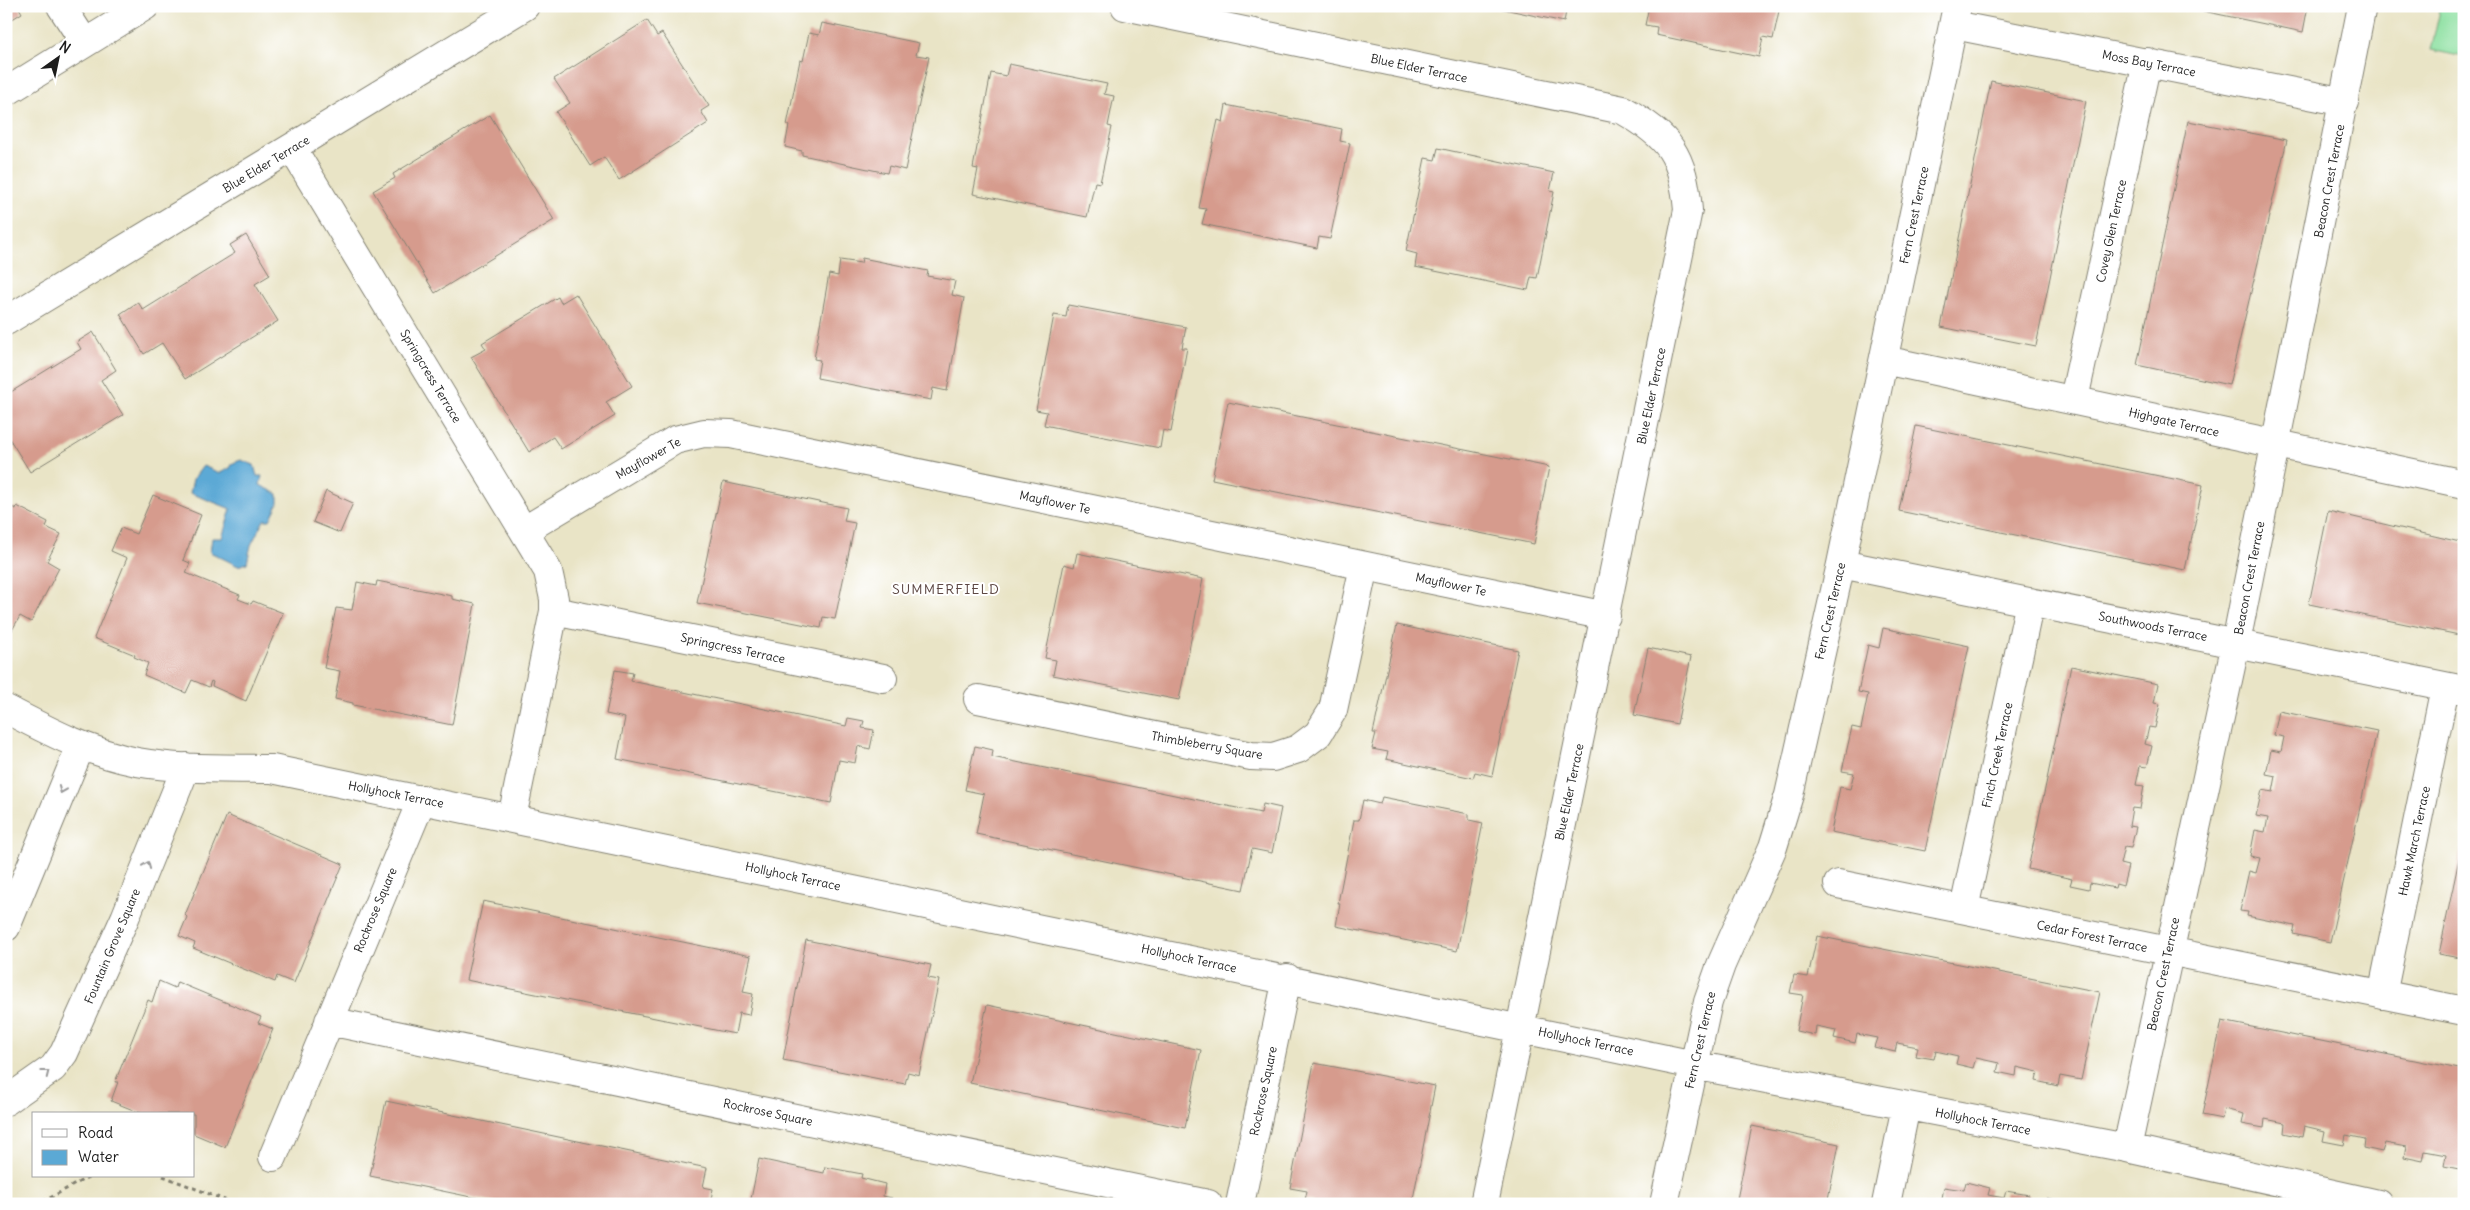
<svg xmlns="http://www.w3.org/2000/svg" width="2470" height="1210" font-family="Delius,sans-serif">
<rect width="100%" height="100%" fill="#fff"/>
<filter id="ink" filterUnits="userSpaceOnUse"><feTurbulence type="fractalNoise" baseFrequency=".02" numOctaves="2"/><feDisplacementMap in="SourceGraphic" scale="10" xChannelSelector="R" yChannelSelector="G"/><feConvolveMatrix kernelMatrix="1 2 1 2 8 2 1 2 1" color-interpolation-filters="sRGB"/></filter>
<filter id="wash" filterUnits="userSpaceOnUse"><feTurbulence type="fractalNoise" baseFrequency=".0096" numOctaves="4" result="noise"/><feDisplacementMap in="SourceGraphic" scale="20" xChannelSelector="R" yChannelSelector="G"/><feGaussianBlur stdDeviation="1.12" result="paint"/><feColorMatrix in="noise" values="0 0 0 0 0 0 0 0 0 0 0 0 0 0 0 0 0 1.4 0 .05"/><feComposite in="paint" operator="in"/></filter>
<g filter="url(#wash)">
<rect width="100%" height="100%" fill="#e9e4c6"/>
<!-- green -->
<path fill="#8de0a1" stroke="#547e5e" d="M2441,6H2464V57L2431,50Z"/>
<!-- water -->
<path fill="#5ba9d5" stroke="#3c6278" d="M241,460L254,465L257,476H262L260,485L278,494V504L270,520H264L251,545L247,563L238,566L210,552L212,538H222L231,509L190,493L193,479L203,466L220,473L230,468L233,463Z"/>
<g id="blocks">
<!-- building -->
<path fill="#d69b8d" d="M6,6H18L22,13L6,23Z
M1490,6H1567L1564,22Z
M1649,6H1780L1773,39L1763,37L1759,57L1656,35L1657,27L1645,25Z
M2179,6H2308L2303,32Z
M647,20L657,36L662,33L709,106L701,111L708,123L619,180L604,157L590,166L556,112L570,103L554,79Z
M822,23L919,43L916,55L929,57L905,170L889,166L887,173L802,155V151L785,147L789,125H787L800,60L803,61L809,33L819,35Z
M1009,64L1107,84L1104,94L1114,96L1108,126L1112,127L1100,183L1095,182L1087,217L973,194L978,169L973,168L991,73L1006,76Z
M1991,81L2086,101L2036,346L1941,327Z
M1226,105L1342,129L1340,141L1350,143L1330,239L1319,237L1317,248L1202,224L1206,209L1199,208L1218,120L1223,122Z
M490,115L554,220L435,293L373,191L395,178L393,174Z
M2188,121L2287,140L2229,385L2137,365Z
M1438,148L1554,173L1550,191L1554,192L1537,278L1531,277L1528,290L1415,267L1417,254L1406,251L1425,158L1435,160Z
M246,235L270,275L255,284L278,321L185,379L162,343L144,354L120,314L138,302L143,310L235,253L230,245Z
M862,258L928,271L927,276L955,281L952,295L964,298L947,391L933,388L931,400L817,378L820,360L814,359L829,274L838,276L840,260L861,263Z
M576,294L632,386L606,402L615,416L561,449L553,437L529,452L471,357L486,349L482,343L558,297L561,303Z
M1068,305L1186,327L1182,348H1187L1171,432L1163,430L1160,448L1044,425L1047,412L1036,410L1054,315L1066,317Z
M93,332L116,370L101,380L123,415L30,472L9,438L6,440V395L81,349L77,342Z
M1228,402L1549,467L1534,544L1212,479Z
M1916,426L2203,485L2185,570L1899,511Z
M723,482L847,508L844,521L855,523L835,619L823,617L821,628L697,603Z
M326,491L353,503L340,533L313,522Z
M153,495L201,515L183,560L190,563L186,573L240,595L238,599L251,604L253,601L283,613L246,701L212,686L213,682L211,681L209,687L192,680L186,693L144,675L148,663L134,657L135,655L94,638L127,558L111,551L121,528L136,534Z
M6,504L16,509L17,506L48,522L46,527L61,534L47,561L59,568L31,622L20,616L6,641Z
M2328,511L2464,543V636L2309,604Z
M1077,553L1203,579L1179,700L1053,675L1056,660L1045,658L1064,564L1074,567Z
M377,581L452,596V599L475,604L452,725L353,705V703L335,699L340,671L324,668L336,608L352,610L357,582L376,586Z
M1397,625L1518,650L1492,776L1475,772L1473,778L1386,759L1388,752L1372,749L1376,733H1373Z
M1883,628L1969,646L1925,851L1831,832L1840,787L1850,789L1854,773L1842,771L1852,727L1861,729L1868,694L1858,692L1868,645L1879,648Z
M1648,648L1691,657L1677,724L1634,715Z
M2071,666L2158,684L2154,703L2160,704L2155,728L2149,727L2145,744L2152,746L2147,767L2140,766L2136,785L2144,786L2140,809L2132,808L2129,826L2136,827L2131,848L2124,847L2120,864L2128,866L2123,886L2116,884L2115,888L2090,883L2089,889L2070,885L2072,879L2028,869Z
M615,670L633,673L631,681L846,726L848,718L864,721L862,728L874,730L870,749L858,746L855,763L839,760L831,803L617,759L625,718L606,714Z
M2279,711L2377,731L2330,942L2293,934L2295,926L2247,916L2248,912L2240,911L2249,871L2256,873L2260,858L2250,856L2255,830L2265,832L2268,818L2256,816L2262,790L2273,792L2276,776L2266,774L2271,750L2281,752L2284,737L2274,735Z
M975,746L993,750L992,757L1261,813L1263,804L1281,808L1272,853L1252,849L1243,890L976,834L984,794L965,790Z
M1382,797L1469,814V820L1483,823L1457,951L1336,926L1340,903H1338L1354,820H1359L1363,800L1380,804Z
M227,815L343,864L294,983L277,976L275,982L193,948L195,943L179,936L187,917L185,915Z
M2463,840H2464V959L2439,954Z
M483,901L751,956L743,992L753,994L749,1015L739,1013L735,1034L466,980Z
M1817,936L2100,992L2081,1080L2060,1076L2058,1086L2036,1081L2038,1072L2017,1067L2016,1076L1997,1072L1999,1063L1976,1058L1973,1068L1956,1064L1958,1056L1936,1051L1934,1059L1916,1056L1918,1047L1897,1043L1895,1052L1874,1047L1877,1038L1857,1034L1855,1043L1834,1038L1836,1030L1816,1026L1815,1035L1796,1031L1803,995L1790,993L1794,975L1808,977Z
M806,940L931,965L928,978L939,980L919,1075L908,1072L905,1084L783,1060Z
M159,981L175,988L177,982L261,1017L258,1023L273,1029L225,1147L194,1134V1114H143L111,1101L118,1082H115L148,1000L152,1002Z
M987,1005L1201,1050L1185,1128L970,1083Z
M2222,1021L2464,1070V1170L2444,1166L2446,1155L2425,1151L2423,1161L2404,1157L2406,1147L2385,1143L2382,1152L2364,1148L2365,1139L2346,1135L2344,1145L2323,1141L2325,1131L2304,1126L2302,1137L2284,1133L2285,1123L2265,1119L2264,1128L2242,1124L2244,1114L2224,1109L2222,1119L2202,1115Z
M1314,1063L1435,1086L1412,1204H1326L1305,1200L1307,1191L1290,1188Z
M386,1101L707,1168L703,1187L713,1189L710,1204H505L370,1176Z
M1752,1126L1839,1144L1827,1204H1736Z
M759,1159L824,1173L825,1167L862,1174L861,1178L885,1184L883,1196L892,1198L890,1204H750Z
M1966,1182L1990,1188L1988,1195L2004,1198L2006,1191L2029,1195L2027,1204H1941L1944,1187L1964,1190Z
M2047,1198L2069,1203V1204H2047Z"/>
</g>
</g>
<g filter="url(#ink)">
<use href="#blocks" fill-opacity="0" stroke="#828071" stroke-width="1"/>
<g fill="none" stroke-linecap="round" stroke-linejoin="round">
<defs>
<path id="minor" d="M61,6L85,43
M1125,6L1623,110C1670,137 1683,155 1688,210L1484,1204
M1954,25L2345,102
M6,92L145,6
M292,148L548,571L554,599V611L512,818
M6,321L525,6
M1884,360L2464,484
M2074,399L2147,62
M525,530L675,440L704,433L731,434L1606,616
M1841,564L2464,690
M554,611L883,678
M978,699L1251,756L1273,757L1298,749L1318,734L1333,710L1364,566
M6,709C48,731 90,753 137,762C181,770 227,768 272,769L1704,1067L2127,1148L2378,1204
M1838,884L2464,1011
M1964,909L2030,602
M6,927L81,745
M2382,995L2445,687
M329,1021L1208,1204
M6,1101L53,1068L64,1053L125,918L186,767
M2127,1148L2236,643L2362,6
M273,1157L422,799
M1240,1204L1287,978
M1664,1204L1708,1002L1721,965L1773,847L1789,795L1841,564L1957,6
M1886,1204L1906,1106"/>
</defs>
<!-- minor casing -->
<use href="#minor" stroke="#828071" stroke-width="30"/>
<!-- path -->
<path stroke="#828071" stroke-width="3" stroke-dasharray="4 4" stroke-linecap="butt" d="M163,1176L235,1204
M35,1204L46,1200L90,1176"/>
<!-- minor -->
<use href="#minor" stroke="#fff" stroke-width="28"/>
</g>
<!-- one-way arrows -->
<defs><path id="oneway-chevron" d="M-2-3.5L2.5 0L-2 3.5" fill="none" stroke-width="1.6" stroke-linecap="round" stroke-linejoin="round" transform="scale(1.25)"/></defs>
<g stroke="#999">
<use href="#oneway-chevron" transform="translate(62 790) rotate(112)"/>
<use href="#oneway-chevron" transform="translate(147 865) rotate(-68)"/>
<use href="#oneway-chevron" transform="translate(46 1073) rotate(-38)"/>
</g>
</g>
<g text-anchor="middle" dominant-baseline="central" stroke-width="4" stroke-linejoin="round" paint-order="stroke">
<!-- street labels -->
<g font-size="12" fill="#1c1c1c" stroke="#fff">
<text transform="translate(2149 63) rotate(11)">Moss Bay Terrace</text>
<text transform="translate(1419 68) rotate(12)">Blue Elder Terrace</text>
<text transform="translate(266 164) rotate(-31)">Blue Elder Terrace</text>
<text transform="translate(2329 181) rotate(-79)">Beacon Crest Terrace</text>
<text transform="translate(1914 215) rotate(-78)">Fern Crest Terrace</text>
<text transform="translate(2111 231) rotate(-78)">Covey Glen Terrace</text>
<text transform="translate(431 376) rotate(59)">Springcress Terrace</text>
<text transform="translate(1651 396) rotate(-78)">Blue Elder Terrace</text>
<text transform="translate(2174 422) rotate(13)">Highgate Terrace</text>
<text transform="translate(648 458) rotate(-29)">Mayflower Te</text>
<text transform="translate(1055 502) rotate(12)">Mayflower Te</text>
<text transform="translate(2249 578) rotate(-79)">Beacon Crest Terrace</text>
<text transform="translate(1451 584) rotate(12)">Mayflower Te</text>
<text transform="translate(1830 611) rotate(-77)">Fern Crest Terrace</text>
<text transform="translate(2153 626) rotate(11)">Southwoods Terrace</text>
<text transform="translate(733 648) rotate(12)">Springcress Terrace</text>
<text transform="translate(1207 745) rotate(10)">Thimbleberry Square</text>
<text transform="translate(1997 755) rotate(-78)">Finch Creek Terrace</text>
<text transform="translate(1569 792) rotate(-78)">Blue Elder Terrace</text>
<text transform="translate(396 794) rotate(11)">Hollyhock Terrace</text>
<text transform="translate(2414 841) rotate(-78)">Hawk March Terrace</text>
<text transform="translate(793 876) rotate(12)">Hollyhock Terrace</text>
<text transform="translate(375 910) rotate(-67)">Rockrose Square</text>
<text transform="translate(2092 936) rotate(12)">Cedar Forest Terrace</text>
<text transform="translate(112 946) rotate(-67)">Fountain Grove Square</text>
<text transform="translate(1189 958) rotate(12)">Hollyhock Terrace</text>
<text transform="translate(2163 974) rotate(-78)">Beacon Crest Terrace</text>
<text transform="translate(1700 1040) rotate(-77)">Fern Crest Terrace</text>
<text transform="translate(1586 1041) rotate(12)">Hollyhock Terrace</text>
<text transform="translate(1263 1091) rotate(-78)">Rockrose Square</text>
<text transform="translate(768 1112) rotate(12)">Rockrose Square</text>
<text transform="translate(1983 1121) rotate(11)">Hollyhock Terrace</text>
</g>
<!-- neighbourhood labels -->
<g font-size="14" letter-spacing="1" fill="#5d4844" stroke="#fff">
<text x="946" y="589">SUMMERFIELD</text>
</g>
</g>
<!-- margin -->
<rect width="2470" height="1210" fill="none" stroke="#fff" stroke-width="25"/>
<!-- legend -->
<rect x="32" y="1112" width="162" height="65" fill="#ffffff" stroke="#a4a4a4"/>
<rect x="42" y="1129" width="25" height="8" fill="#ffffff" stroke="#a4a4a4"/>
<text x="78" y="1138" font-size="15" fill="#1c1c1c">Road</text>
<rect x="42" y="1150" width="25" height="15" fill="#5ba9d5" stroke="#a4a4a4"/>
<text x="78" y="1162" font-size="15" fill="#1c1c1c">Water</text>
<!-- north arrow -->
<g transform="translate(58 58) rotate(33)" stroke="#ffffff" stroke-width="4" paint-order="stroke">
<path d="M0-4L9 19L0 12L-9 19Z" fill="#1c1c1c"/>
<text y="-8" font-size="14" font-weight="bold" text-anchor="middle" fill="#1c1c1c">N</text>
</g>
</svg>
